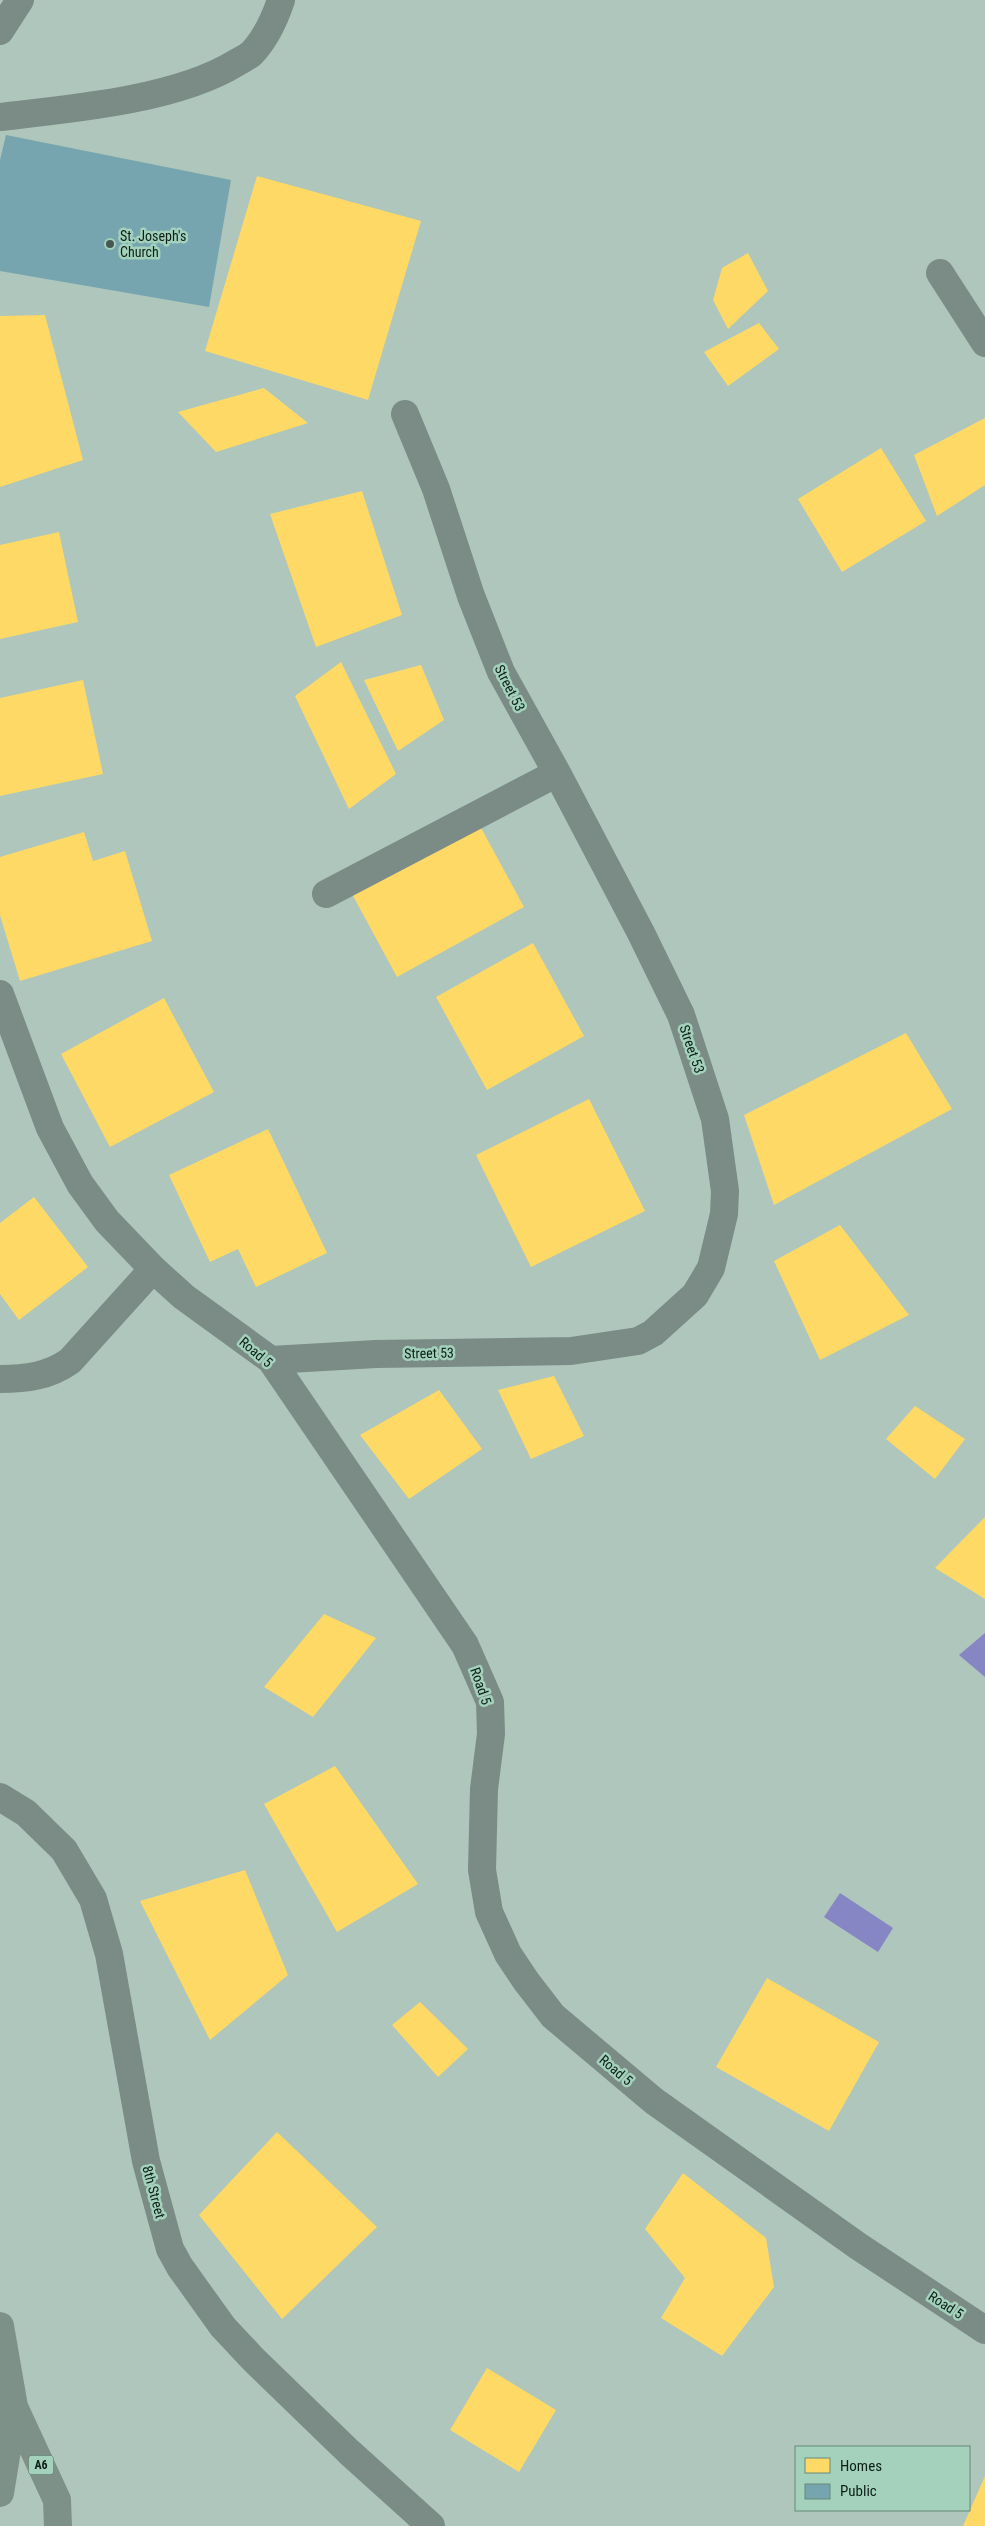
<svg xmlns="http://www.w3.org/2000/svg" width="985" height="2526" font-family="'Roboto Condensed',sans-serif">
<rect width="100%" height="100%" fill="#aec6bb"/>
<!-- water -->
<path fill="#8586c3" d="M985,1633V1677L959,1655Z
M840,1893L893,1928L878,1952L824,1917Z"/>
<!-- homes -->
<path fill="#ffd966" d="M257,176L421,221L368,400L205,351Z
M748,253L768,291L728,329L713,300L722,268Z
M45,315L83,460L0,487V316Z
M759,323L779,349L728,386L704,352Z
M264,388L308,423L216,452L178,412Z
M985,418V485L937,516L914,455Z
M881,448L926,521L842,572L798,499Z
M362,491L402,615L316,647L270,514Z
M59,532L78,622L0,639V545Z
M341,662L396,774L349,809L295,696Z
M421,665L444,720L398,751L364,680Z
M83,680L103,774L0,796V698Z
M479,824L524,907L397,977L352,894Z
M84,832L93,861L125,851L152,941L20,981L0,915V857Z
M533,943L584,1036L487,1090L436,997Z
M164,998L214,1092L110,1147L61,1054Z
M906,1033L952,1109L774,1205L744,1115Z
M589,1099L645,1211L531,1267L476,1155Z
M268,1129L327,1253L256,1287L238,1249L210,1262L169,1175Z
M34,1197L88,1267L19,1320L0,1294V1223Z
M840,1225L909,1315L820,1360L774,1261Z
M554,1376L584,1436L531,1459L498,1390Z
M439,1390L482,1449L409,1499L360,1435Z
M915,1406L965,1439L935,1479L886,1439Z
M985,1517V1599L935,1568Z
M324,1614L376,1638L313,1717L264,1687Z
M335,1766L418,1884L337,1932L264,1804Z
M245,1870L288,1975L210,2040L140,1901Z
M767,1978L879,2042L829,2131L716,2067Z
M420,2002L468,2049L438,2077L392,2025Z
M277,2132L377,2227L282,2319L199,2215Z
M683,2173L766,2238L774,2287L722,2356L661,2318L685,2278L645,2229Z
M487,2368L556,2410L519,2472L450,2430Z
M985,2476V2526H963Z"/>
<!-- public -->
<path fill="#76a5af" d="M6,135L231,180L209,307L0,271V160Z"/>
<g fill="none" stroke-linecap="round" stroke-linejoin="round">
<!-- minor -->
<path stroke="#7a8c85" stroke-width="28" d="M0,31L20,0
M0,117C70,109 176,100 236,63C241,60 248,57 252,53C265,39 275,18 281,0
M940,273L985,343
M326,894L557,773
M0,994L50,1128L80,1184L107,1221L153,1269L184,1297L271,1360L465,1645L490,1702L491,1734L484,1789L482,1870L489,1912L508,1954L526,1981L553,2016L654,2101L858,2246L985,2330
M271,1360L376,1354L571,1351L638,1341L653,1333L695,1295L711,1268L724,1214L725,1191L715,1119L681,1015L641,933L557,773L501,672L471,596L436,489L405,414
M0,1379C26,1379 49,1376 70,1361L153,1269
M0,1797L26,1813L64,1850L93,1899L109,1954L146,2161L170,2249L180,2267L223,2327L253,2359L349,2452L431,2526"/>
<!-- trunk -->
<path stroke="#7e9188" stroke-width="28" d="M0,2326L14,2407L57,2500L58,2526
M0,2493L14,2407"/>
</g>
<!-- markers -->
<circle fill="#455951" stroke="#a3d1bc" stroke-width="2" cx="110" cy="244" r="5"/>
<g text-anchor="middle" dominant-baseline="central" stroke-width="5" stroke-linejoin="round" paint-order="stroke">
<!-- shield labels -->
<rect fill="#a3d1bc" stroke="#3a5449" stroke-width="1" x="28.5" y="2455.5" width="25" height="19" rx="4"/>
<g font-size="12" font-weight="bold" fill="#0d1f18">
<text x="41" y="2465">A6</text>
</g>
<!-- poi labels -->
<g font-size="14" fill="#0d1f18" stroke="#a3d1bc" text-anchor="start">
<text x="120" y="236">St. Joseph's<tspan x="120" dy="16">Church</tspan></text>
</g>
<!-- street labels -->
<g font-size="14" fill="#0d1f18" stroke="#a3d1bc">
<text transform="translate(510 688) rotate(63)">Street 53</text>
<text transform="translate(692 1049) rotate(71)">Street 53</text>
<text transform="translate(256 1352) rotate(40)">Road 5</text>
<text transform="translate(429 1353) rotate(-1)">Street 53</text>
<text transform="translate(481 1686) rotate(71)">Road 5</text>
<text transform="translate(616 2070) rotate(40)">Road 5</text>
<text transform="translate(154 2192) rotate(75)">8th Street</text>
<text transform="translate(946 2305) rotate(33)">Road 5</text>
</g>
</g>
<!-- legend -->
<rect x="795" y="2446" width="175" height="65" fill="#a3d1bc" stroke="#678a7a"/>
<rect x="805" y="2458" width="25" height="15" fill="#ffd966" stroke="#678a7a"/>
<text x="840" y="2471" font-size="15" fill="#0d1f18">Homes</text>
<rect x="805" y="2484" width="25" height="15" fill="#76a5af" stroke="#678a7a"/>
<text x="840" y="2496" font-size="15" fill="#0d1f18">Public</text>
</svg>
